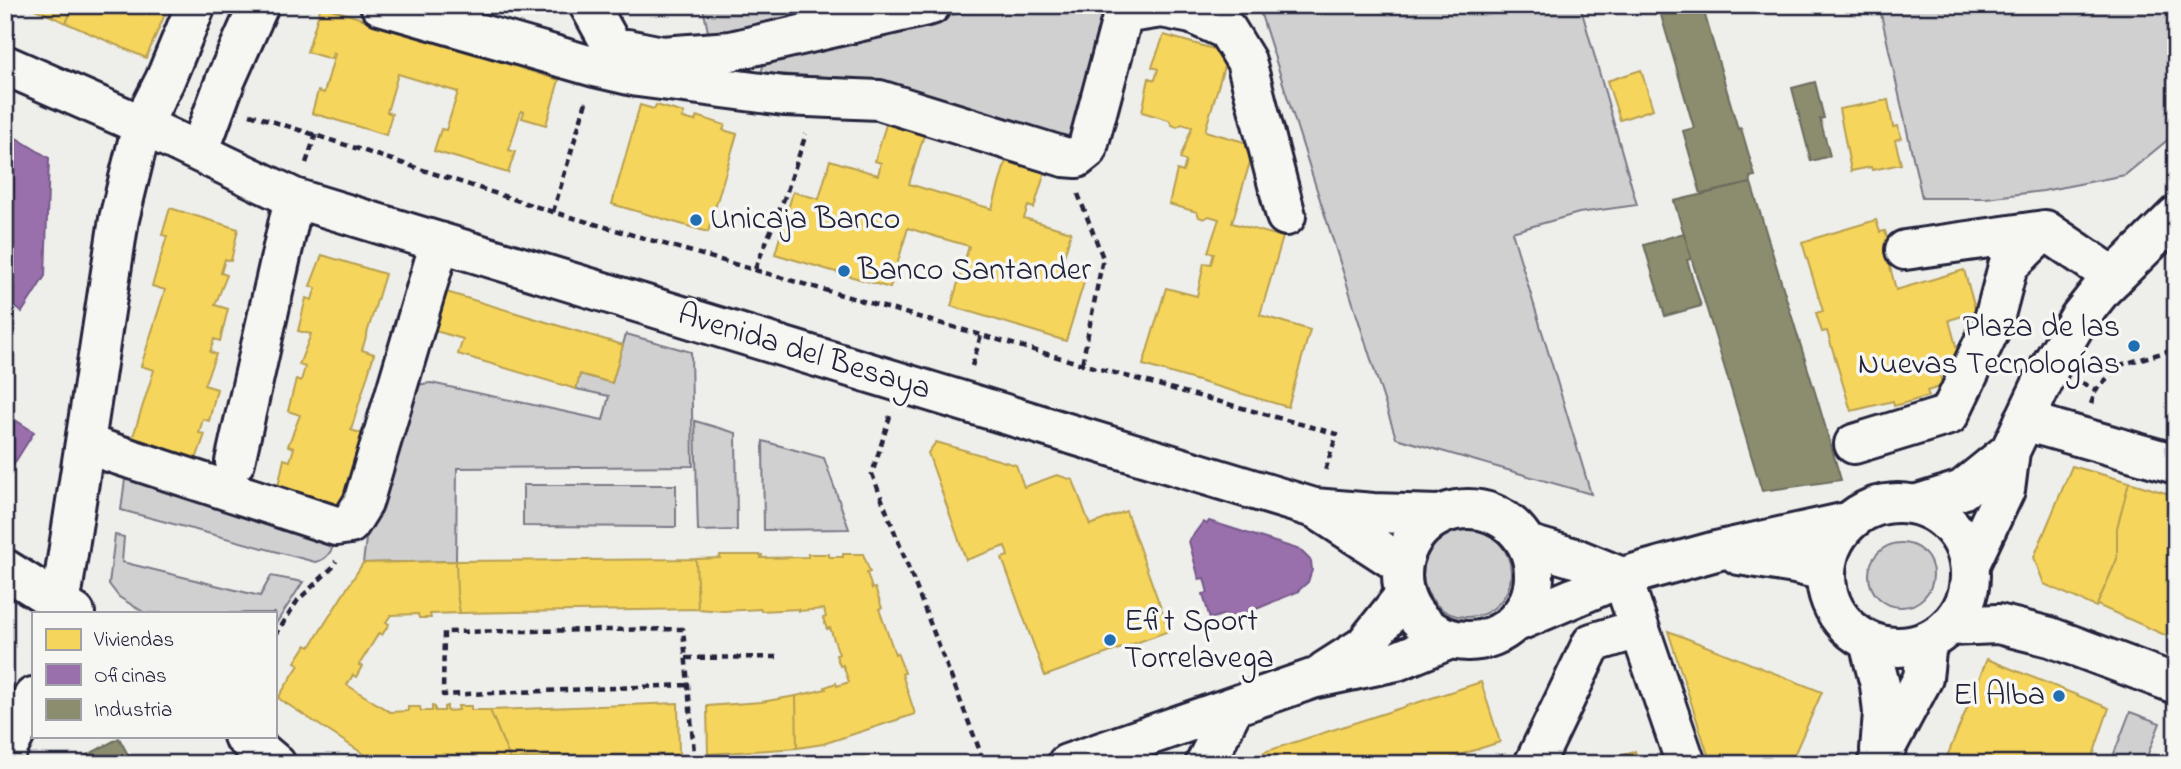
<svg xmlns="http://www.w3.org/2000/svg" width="2181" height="769" font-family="'Indie Flower',sans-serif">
<rect width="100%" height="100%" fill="#eeeeeb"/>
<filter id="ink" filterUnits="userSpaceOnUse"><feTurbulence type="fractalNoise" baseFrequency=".0143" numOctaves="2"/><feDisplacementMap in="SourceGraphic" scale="14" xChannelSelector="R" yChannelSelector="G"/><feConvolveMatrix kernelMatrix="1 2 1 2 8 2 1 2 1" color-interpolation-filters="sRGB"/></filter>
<g filter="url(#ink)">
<!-- green -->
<path fill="#d0d0d1" stroke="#797986" stroke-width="2" d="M631,5H852L762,27L709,36L703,8Z
M1000,5H1113L1073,140L887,81L761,73L767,53Z
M1258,5H1580L1637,205L1579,213L1512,232L1591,494L1396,438Z
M1879,5H2176V133L2125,175L2043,191L1986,198H1922Z
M626,334L691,352L693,466L457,468L456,561L363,563L368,523L415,385L431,383L603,420L609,396L576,389L580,374L612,383Z
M695,421L736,433L737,530L698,531Z
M763,441L824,458L849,529L764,530Z
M125,479L339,533C333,546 330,560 315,562L121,510Z
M523,485H676V527L523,526Z
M1423 573a44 44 0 1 1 88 0a44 44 0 1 1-88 0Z
M115,535L124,537L122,562L260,596L271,576L303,582L275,625V613H145L119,597L109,584Z
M1869 575a32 32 0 1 1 64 0a32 32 0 1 1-64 0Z
M2130,712L2160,723L2144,764H2110Z"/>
<!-- homes -->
<path fill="#f6d55c" stroke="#b69f52" stroke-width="2" d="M26,5H74L66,23Z
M74,5H169L146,58L66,23Z
M321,6L559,80L546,125L522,118L524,112L521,111L509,150L515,152L508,173L434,151L441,129L446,130L458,92L398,74L387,112L392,114L386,135L312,113L318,91L324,93L335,54L333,53L331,59L307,52Z
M1164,35L1228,53L1205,131L1255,145L1232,223L1283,237L1260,315L1310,330L1288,407L1143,365L1166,288L1197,296L1204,263L1211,264L1214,253L1208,252L1219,219L1209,216L1204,219L1199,217L1197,212L1169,204L1177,170L1183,172L1186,161L1180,159L1192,127L1182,124L1177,127L1172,125L1169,120L1142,112L1149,78L1155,80L1158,69L1152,67Z
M1641,70L1653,109L1620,120L1607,81Z
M1888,100L1893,127L1898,126L1901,138L1895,140L1901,164L1872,170L1871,167L1851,171L1839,109Z
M640,105L654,109L656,105L684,113L682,118L695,121L697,116L725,125L723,130L737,134L708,232L612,204Z
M887,121L925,132L909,184L992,209L1007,157L1046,168L1034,208L1028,206L1024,218L1071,232L1060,271L1085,279L1066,341L951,306L969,246L937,237L908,228L890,288L775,254L793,192L819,199L830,160L878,175L881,163L875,161Z
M170,208L238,229L231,261L225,259L221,273L227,275L215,305L228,309L220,341L214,339L210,352L216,354L204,385L217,389L209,421L203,419L199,433L205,434L194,465L130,446L154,370L141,366L165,290L152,286L167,236L162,235Z
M1876,220L1880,232L1885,231L1893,258L1888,259L1896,290L1964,270L1976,312L1949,320L1959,357L1937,365L1943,386L1927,391L1929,396L1894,406L1893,401L1851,411L1827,331L1822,332L1816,313L1823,311L1802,242Z
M322,255L385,274L362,350L374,354L351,430L363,434L340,510L277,491L284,459L290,461L294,448L288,446L300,415L288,411L296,379L301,381L305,367L299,365L311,334L298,331L306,298L312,300L314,293L316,288L310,286Z
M443,291L623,345L612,383L580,374L576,389L458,354L463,339L432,330Z
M936,442L1016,465L1024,487L1057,475L1073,480L1090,525L1126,511L1169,631L1045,676L1002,558L1008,556L1005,546L966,560L928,453Z
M2072,466L2129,482L2117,528V559L2096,607L2044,584L2034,557Z
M2129,482L2176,496V640L2097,605L2117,559V528Z
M808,554H829V557H843V554H863L870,572L867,573L872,589L875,588L882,608L879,609L895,654L897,653L905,673L902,674L915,714L823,744L797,748L796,696L826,689L825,687L836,683L837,686L849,682L843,665L840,666L836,655L839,654L830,628L827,629L823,618L826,617L824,609L799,611V609L761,611V609L723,611L698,609L696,559L720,558V555H762L761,558L808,557Z
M696,559L698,609L460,613L457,594L456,561Z
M456,561L457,594L460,613L430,614L431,618H419L418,614L391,615L386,622L389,624L382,635L379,633L359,665L362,666L356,677L353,675L347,685L390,712L408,711V707H420L421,711H432V706L435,707V711H444V707L447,706V711L459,710L458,706H471V710H490L510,759L376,762L278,698L299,665L295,662L306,645L310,647L363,563Z
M1668,631L1822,692L1790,764H1711Z
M1987,659L2109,708L2090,764H1944Z
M1481,682L1500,742L1431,764H1259L1264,752Z
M796,696L797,748L708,754L707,706L761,702Z
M678,703L679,755L510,759L490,710Z
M1635,751L1639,764H1600L1613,759Z"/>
<!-- offices -->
<path fill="#9970ab" stroke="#755989" stroke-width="2" d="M5,131L49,158L45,276L22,312L11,304L5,313Z
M6,414L34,432L5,478V416Z
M1209,521L1300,550L1311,561L1312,570L1308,582L1297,592L1232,619L1225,614L1210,619L1203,594L1208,593L1204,578L1199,579L1189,541L1203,522L1207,524Z"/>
<!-- industry -->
<path fill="#8c8c6e" stroke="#6c6c5f" stroke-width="2" d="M1658,5H1702L1738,129L1741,128L1755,176L1750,177L1751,183L1701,194L1683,131L1694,128Z
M1815,82L1824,118L1820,119L1830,156L1811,161L1792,88Z
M1751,183L1818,402L1841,480L1762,491L1674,201Z
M1684,233L1691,259L1687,260L1701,306L1665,316L1644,245Z
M119,738L133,764H71Z"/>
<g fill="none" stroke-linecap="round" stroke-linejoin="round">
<defs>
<path id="minor" d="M380,5L595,67L638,77L784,96L879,100L1064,157L1077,158L1087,150L1121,22L1129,13L1162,8L1192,14L1227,30L1246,61L1286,216
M589,5L612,46
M627,49L662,56L731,51L931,5
M5,65L142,125L294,198L1314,508L1373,513L1439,515
M199,152L226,79L259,5
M1905,250L2045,230L2114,277
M2024,421L2176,464
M85,444L336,526L350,524L363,503L440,242
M1854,444L1949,415L1993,323L2008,266L2045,230
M235,462L294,198
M1321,512L1402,565
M5,569L75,613
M1622,577L1686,764
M59,613L119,219L142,125L165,80L196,5
M243,736L276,764
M5,754L33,697
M1205,764L1233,708
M1534,764L1592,643L1638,629"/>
<path id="major" d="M1918,504L1962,490L2010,451
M1970,564L2005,490L2010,451L2050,367L2079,318L2102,289L2176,216
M1869,642L1880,685L1883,713L1880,750
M1877,764L1923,678L1927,642"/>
<path id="highway" d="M1826 575a72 72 0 1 1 144 0a72 72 0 1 1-144 0Z
M1402 575a66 66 0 1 1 132 0a66 66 0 1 1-132 0Z
M1527,544L1578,559L1622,577
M1739,555L1795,564L1825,571
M1514,623L1622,577L1716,551L1847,522
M1950,626L1998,624L2050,637L2176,684
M1325,671L1364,646L1404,596
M1067,764L1312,679L1397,661L1451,639"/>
</defs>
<!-- minor casing -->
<use href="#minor" stroke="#22223b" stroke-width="44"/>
<!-- major casing -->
<use href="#major" stroke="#22223b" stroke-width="44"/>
<!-- highway casing -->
<use href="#highway" stroke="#22223b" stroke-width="44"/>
<!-- path -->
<path stroke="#22223b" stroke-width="4.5" stroke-dasharray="7 5" stroke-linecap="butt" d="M250,114L553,212L1082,364L1337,434L1324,474
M306,163L316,134
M1078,194L1103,258L1082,364
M553,212L586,102
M755,269L786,194L806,134
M972,366L981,335
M2082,383L2096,390
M2091,404L2096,390L2120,365L2176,349
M890,416L872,474L985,764
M275,636L298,600L333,567L336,561
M686,658L779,657
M687,685L443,695L444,632L683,629L695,764"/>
<!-- minor -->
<use href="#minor" stroke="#f6f6f2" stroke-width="38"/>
<!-- major -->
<use href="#major" stroke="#f6f6f2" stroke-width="38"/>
<!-- highway -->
<use href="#highway" stroke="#f6f6f2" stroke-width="38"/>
</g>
</g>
<!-- markers -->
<g fill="#1f6fb2" stroke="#f6f6f2" stroke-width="2.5">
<circle cx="696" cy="220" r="7"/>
<circle cx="844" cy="271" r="7"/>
<circle cx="2134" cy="346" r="7"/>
<circle cx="1110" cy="640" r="7"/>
<circle cx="2059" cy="696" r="7"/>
</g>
<g text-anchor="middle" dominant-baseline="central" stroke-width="7" stroke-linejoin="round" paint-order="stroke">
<!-- poi labels -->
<g font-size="32" fill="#22223b" stroke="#f6f6f2" text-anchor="start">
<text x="710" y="220">Unicaja Banco</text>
<text x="858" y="271">Banco Santander</text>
<text x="2120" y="328" text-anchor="end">Plaza de las<tspan x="2120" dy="37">Nuevas Tecnologías</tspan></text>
<text x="1124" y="622">Efit Sport<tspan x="1124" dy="37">Torrelavega</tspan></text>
<text x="2045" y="696" text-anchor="end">El Alba</text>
</g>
<!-- street labels -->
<g font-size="32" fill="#22223b" stroke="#f6f6f2">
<text transform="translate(804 353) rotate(17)">Avenida del Besaya</text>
</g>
</g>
<!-- margin -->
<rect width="2181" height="769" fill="none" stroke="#f6f6f2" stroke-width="28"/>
<rect x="14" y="14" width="2153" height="741" fill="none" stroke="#22223b" stroke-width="2.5" filter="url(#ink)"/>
<!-- legend -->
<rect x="32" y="612" width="245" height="126" fill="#f6f6f2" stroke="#a1a1a9" stroke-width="2"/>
<rect x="46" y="629" width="35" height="21" fill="#f6d55c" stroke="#a1a1a9" stroke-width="2"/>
<text x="94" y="646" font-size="21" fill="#22223b">Viviendas</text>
<rect x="46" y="664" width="35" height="21" fill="#9970ab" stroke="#a1a1a9" stroke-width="2"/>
<text x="94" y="682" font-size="21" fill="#22223b">Oficinas</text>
<rect x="46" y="699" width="35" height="21" fill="#8c8c6e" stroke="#a1a1a9" stroke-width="2"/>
<text x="94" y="716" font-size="21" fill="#22223b">Industria</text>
</svg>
